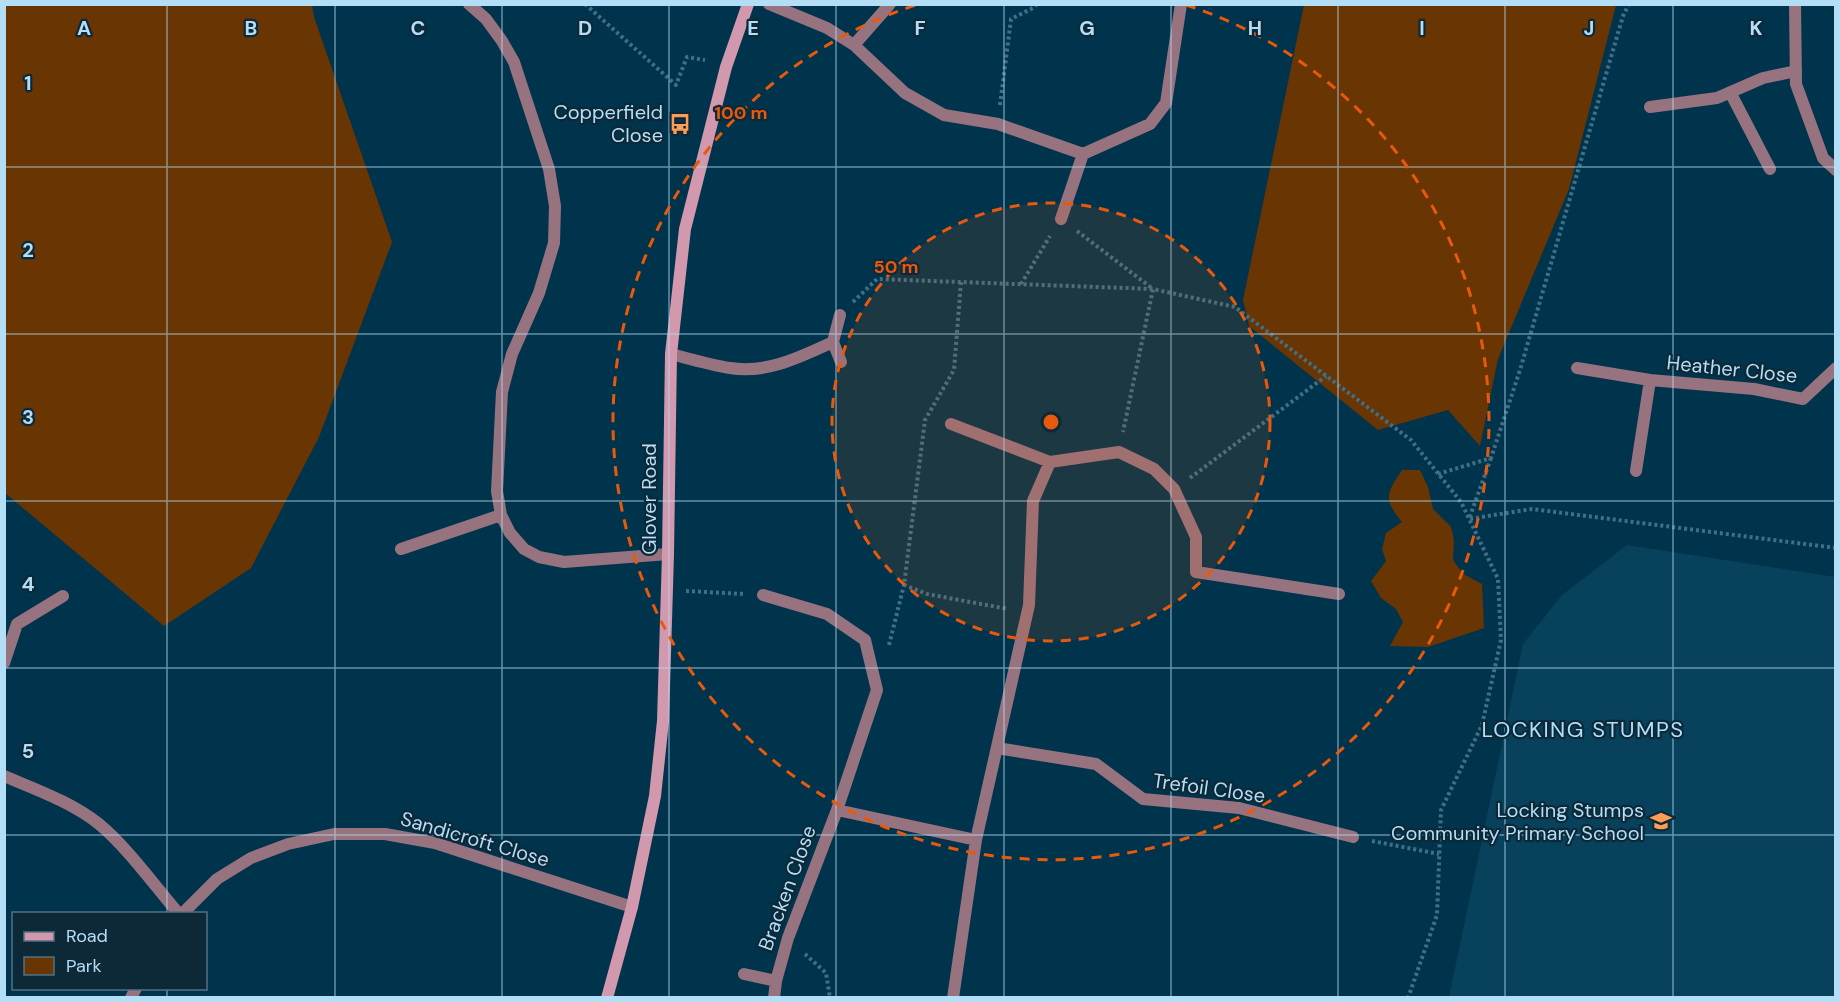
<svg xmlns="http://www.w3.org/2000/svg" width="1840" height="1002" font-family="'DM Sans',sans-serif">
<rect width="100%" height="100%" fill="#00344c"/>
<!-- built -->
<path fill="#07415c" d="M1627,545L1835,577V997H1449L1523,644L1562,595Z"/>
<!-- green -->
<path fill="#693503" d="M4,5H312L314,17L392,242L319,437L251,568L164,626L5,493Z
M1304,5H1616L1569,189L1498,359L1480,446L1448,410L1378,430L1249,326L1243,300Z
M1402,470H1420L1428,487L1433,509L1451,527L1454,540L1453,560L1463,574L1482,584L1484,628L1428,647L1390,646L1403,622L1396,609L1381,598L1371,581L1386,561L1382,549L1386,533L1402,522C1383,499 1386,494 1402,470Z"/>
<g fill="none" stroke-linecap="round" stroke-linejoin="round">
<!-- path -->
<path stroke="#407088" stroke-width="4" stroke-dasharray="3 3" stroke-linecap="butt" d="M585,4L676,85L687,57L705,60
M1000,105L1011,19L1033,8L1037,4
M1077,231L1153,289L1123,432
M961,282L954,370L925,420L904,585L927,594L1008,609
M1021,284L1050,236
M853,302L877,279L1153,289L1235,307L1411,440L1461,502L1498,579L1501,640L1482,725L1441,810L1437,915L1408,998
M1491,458L1469,519L1532,509L1836,548
M1438,474L1491,458L1520,370L1623,16L1629,4
M1190,478L1326,376
M686,591L744,594
M889,645L904,585
M1372,841L1439,854
M805,954L826,973L830,998"/>
<!-- lane -->
<path stroke="#977380" stroke-width="12" d="M1730,92L1770,169
M1650,107L1717,98L1763,78L1796,71"/>
<!-- street -->
<path stroke="#977380" stroke-width="12" d="M469,4L486,19L502,41L514,62L549,169L555,206L554,243L539,293L512,354L502,392L497,491L501,515L510,533L524,549L539,557L564,562L668,554
M769,4L827,28L854,45L905,93L944,115L998,124L1083,154L1150,124L1166,103L1181,4
M1795,4L1796,84L1823,158L1836,170
M854,45L890,4
M1061,219L1083,154
M840,315L833,342L841,362
M671,354C690,359 710,365 730,368C767,374 800,357 833,342
M1577,368L1650,380
M951,424L1050,462
M1636,471L1650,380L1754,389L1803,399L1836,368
M401,549L501,515
M763,595L827,614L865,640L877,690L837,810L788,938L776,981L774,998
M4,663L17,624L63,596
M997,748L1096,764L1143,799L1239,808L1353,837
M4,776C37,790 71,802 99,824C126,846 155,886 179,914
M837,810L976,840
M182,914L217,879L251,858L288,844L334,834H385L435,843L632,907
M744,974L776,981
M131,998L136,988
M953,998L976,840L1029,605L1033,501L1050,462L1119,452L1154,469L1174,489L1196,537V572L1339,594"/>
<!-- secondary -->
<path stroke="#d298ad" stroke-width="12" d="M607,998L632,907L655,796L663,721L668,554L671,354L685,229L726,67L748,4"/>
</g>
<!-- grid -->
<path fill="none" stroke="#b4ddf6" stroke-width="1.5" stroke-opacity="0.55" d="M167,4V914M335,4V998M502,4V998M669,4V998M836,4V998M1004,4V998M1171,4V998M1338,4V998M1505,4V998M1673,4V998M4,167H1836M4,334H1836M4,501H1836M4,668H1836M4,835H1836M167,988V998"/>
<!-- distance rings -->
<circle cx="1051" cy="422" r="219" fill="#e8590c" fill-opacity=".12"/>
<g fill="none" stroke="#e8590c" stroke-width="3" stroke-dasharray="10 8">
<circle cx="1051" cy="422" r="219"/>
<path d="M1186 5A438 438 0 1 1 916 5"/>
</g>
<!-- icons -->
<defs>
<symbol id="bus-bare" viewBox="-9 -9 18 18"><path d="M-5-6H5V4H4V6H2V4H-2V6H-4V4H-5ZM-3.5-4V0h7V-4ZM-3.5 1.2v1.5H-2V1.2ZM2 1.2v1.5H3.5V1.2Z" fill="#fd9d55" stroke="#0d2938" stroke-width="2.5" paint-order="stroke"/></symbol>
<symbol id="school-bare" viewBox="-9 -9 18 18"><path d="M0-5L7-2L0 1L-7-2ZM-4 1L0 2.5L4 1V4Q0 6-4 4Z" fill="#fd9d55" stroke="#0d2938" stroke-width="2.5" paint-order="stroke"/></symbol>
</defs>
<g fill-rule="evenodd">
<use href="#bus-bare" x="665" y="109" width="30" height="30"/>
<use href="#school-bare" x="1646" y="806" width="30" height="30"/>
</g>
<g text-anchor="middle" dominant-baseline="central" stroke-width="4.5" stroke-linejoin="round" paint-order="stroke">
<!-- poi labels -->
<g font-size="20" fill="#b4ddf6" stroke="#0d2938" text-anchor="end">
<text x="663" y="112">Copperfield<tspan x="663" dy="23">Close</tspan></text>
<text x="1644" y="810">Locking Stumps<tspan x="1644" dy="23">Community Primary School</tspan></text>
</g>
<!-- street labels -->
<g font-size="20" fill="#b4ddf6" stroke="#0d2938">
<text transform="translate(1732 369) rotate(6)">Heather Close</text>
<text transform="translate(649 499) rotate(-90)">Glover Road</text>
<text transform="translate(1209 788) rotate(8)">Trefoil Close</text>
<text transform="translate(475 839) rotate(16)">Sandicroft Close</text>
<text transform="translate(787 888) rotate(-70)">Bracken Close</text>
</g>
<!-- quarter labels -->
<g font-size="22" letter-spacing="1.5" fill="#aedffd" stroke="#0d2938">
<text x="1583" y="729">LOCKING STUMPS</text>
</g>
</g>
<g font-size="20" text-anchor="middle" font-weight="bold" fill="#b4ddf6" stroke="#0d2938" stroke-width="4.5" stroke-linejoin="round" paint-order="stroke">
<text x="84" y="35">A</text>
<text x="251" y="35">B</text>
<text x="418" y="35">C</text>
<text x="585" y="35">D</text>
<text x="753" y="35">E</text>
<text x="920" y="35">F</text>
<text x="1087" y="35">G</text>
<text x="1255" y="35">H</text>
<text x="1422" y="35">I</text>
<text x="1589" y="35">J</text>
<text x="1756" y="35">K</text>
<text x="28" y="90">1</text>
<text x="28" y="257">2</text>
<text x="28" y="424">3</text>
<text x="28" y="591">4</text>
<text x="28" y="758">5</text>
</g>
<circle cx="1051" cy="422" r="9" fill="#e8590c" stroke="#0d2938" stroke-width="3"/>
<g font-size="18" text-anchor="middle" font-weight="bold" fill="#e8590c" stroke="#0d2938" stroke-width="4.5" stroke-linejoin="round" paint-order="stroke">
<text x="741" y="119">100 m</text>
<text x="896" y="273">50 m</text>
</g>
<!-- border -->
<rect width="1840" height="1002" fill="none" stroke="#b4ddf6" stroke-width="12"/>
<!-- legend -->
<rect x="12" y="912" width="195" height="78" fill="#0d2938" stroke="#507184" stroke-width="1.5"/>
<rect x="24" y="932" width="30" height="9" fill="#d298ad" stroke="#507184" stroke-width="1.5"/>
<text x="66" y="942" font-size="18" fill="#b4ddf6">Road</text>
<rect x="24" y="957" width="30" height="18" fill="#693503" stroke="#507184" stroke-width="1.5"/>
<text x="66" y="972" font-size="18" fill="#b4ddf6">Park</text>
</svg>
